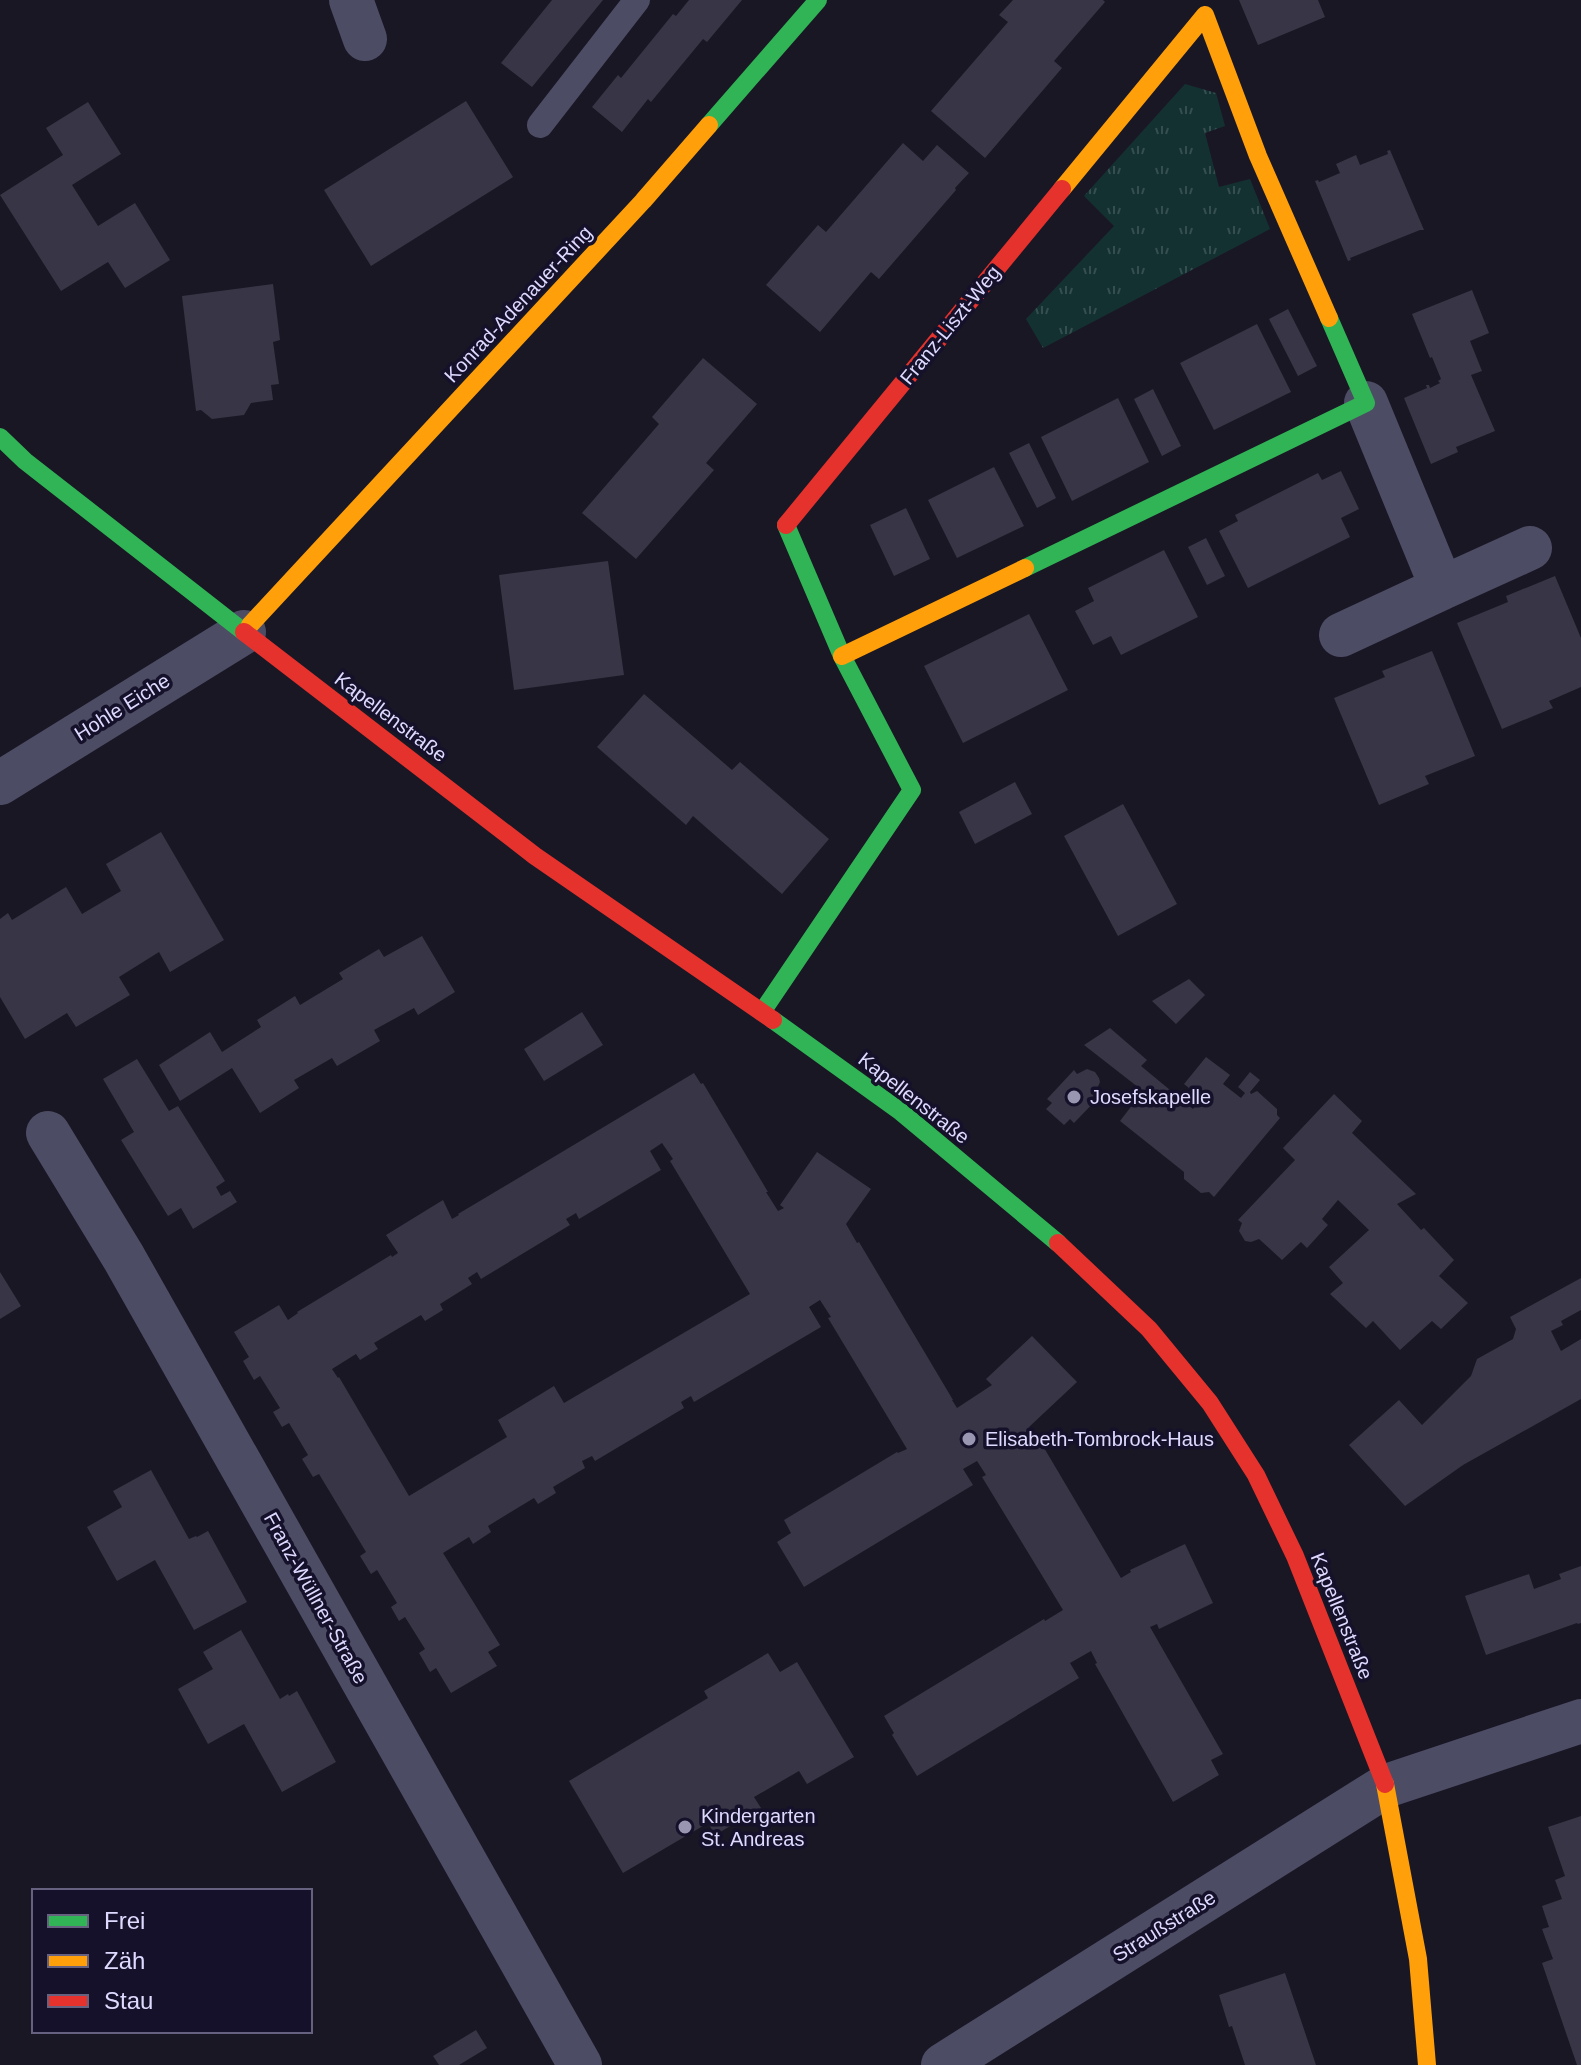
<svg xmlns="http://www.w3.org/2000/svg" width="1581" height="2065" font-family="Arial,sans-serif">
<defs>
<pattern id="grass-tufts" width="24" height="20" patternUnits="userSpaceOnUse" patternTransform="scale(2)"><rect width="24" height="20" fill="#143131"/><path d="M3 7l-1-3M5 7V3M7 7l1-3M15 17l-1-3M17 17v-4M19 17l1-3" fill="none" stroke="#364e50"/></pattern>
</defs>
<rect width="100%" height="100%" fill="#191724"/>
<!-- grass -->
<path fill="url(#grass-tufts)" d="M1185,84L1216,93L1225,126L1205,133L1219,187L1250,179L1270,229L1043,348L1026,319L1114,226L1084,196Z"/>
<!-- building -->
<path fill="#383546" fill-rule="evenodd" d="M552,0H603L532,87L501,63Z
M689,0H742L707,42L703,39L651,102L648,99L622,132L592,107L618,75L621,78L673,14L676,16Z
M1013,0H1103L1105,2L1054,61L1062,68L985,158L931,111L1008,22L999,15Z
M1239,0H1318L1325,17L1258,45Z
M466,101L513,177L371,266L324,190Z
M88,102L121,154L72,185L98,226L135,203L170,260L125,288L108,262L61,291L0,195L63,155L46,128Z
M903,143L923,161L937,145L969,173L955,188L956,190L879,279L871,272L820,332L766,285L818,225L826,232Z
M1390,150L1424,230H1420L1350,258L1351,260L1348,261L1315,181L1318,180L1319,182L1340,173L1336,164L1356,155L1360,165L1388,154L1387,151Z
M273,284L280,340L273,342L279,384L271,385L273,400L251,403L244,415L212,419L201,410L196,411L182,296Z
M1472,290L1489,333L1470,341L1482,371L1471,375L1495,431L1456,447L1458,452L1431,464L1404,398L1427,388L1426,385H1429L1430,388L1440,383L1438,381L1441,379L1432,357L1430,358L1412,314Z
M1288,309L1317,366L1298,376L1269,319Z
M1257,324L1291,392L1214,430L1180,363Z
M703,358L757,404L706,463L714,470L636,559L582,513L659,424L652,417Z
M1153,389L1181,446L1162,456L1134,399Z
M1118,398L1149,462L1072,501L1041,437Z
M1029,443L1056,498L1037,508L1009,453Z
M994,467L1024,526L957,558L928,500Z
M1341,471L1359,509L1341,518L1350,537L1248,588L1219,531L1238,521L1235,515L1318,473L1322,480Z
M906,508L930,559L894,576L870,525Z
M1206,538L1225,576L1207,585L1188,547Z
M1164,550L1198,617L1121,655L1111,636L1093,645L1075,611L1094,601L1088,588Z
M608,561L624,675L514,690L499,575Z
M1555,576L1581,638V687L1549,701L1553,708L1502,729L1457,623L1508,602L1506,596Z
M1029,614L1068,690L963,743L924,666Z
M1432,651L1475,756L1425,776L1429,784L1379,805L1334,698L1385,677L1382,671Z
M644,694L732,770L740,762L829,839L782,894L693,816L686,825L597,747Z
M1015,782L1032,814L975,844L959,812Z
M1123,804L1177,904L1118,936L1064,836Z
M161,832L224,940L170,972L159,952L119,977L130,995L76,1027L67,1013L25,1039L0,997V919L8,913L12,920L66,887L82,914L121,891L106,864Z
M422,936L455,992L418,1015L414,1008L374,1030L380,1041L337,1066L332,1058L294,1080L299,1088L260,1113L232,1068L180,1101L159,1065L210,1032L222,1052L261,1027L257,1020L295,996L300,1005L343,979L339,973L379,949L384,957Z
M1189,979L1205,995L1176,1024L1152,1001Z
M582,1012L603,1045L544,1081L524,1049Z
M1110,1028L1147,1060L1141,1066L1193,1109L1201,1098L1184,1084L1206,1057L1230,1075L1223,1084L1241,1098L1245,1093L1238,1087L1250,1072L1260,1080L1250,1092L1251,1094L1257,1091L1277,1109V1115L1280,1118L1214,1197L1209,1192L1201,1193L1184,1179V1172L1120,1121L1143,1091L1084,1045Z
M137,1059L169,1111L178,1106L225,1181L216,1187L221,1196L230,1191L237,1202L193,1229L181,1208L168,1216L121,1140L134,1132L103,1079Z
M1087,1069L1095,1072L1099,1078L1100,1082L1096,1091L1101,1095L1074,1123L1070,1119L1064,1125L1046,1109L1052,1103L1047,1099L1074,1070L1077,1074Z
M694,1073L701,1084L703,1083L768,1192H766L778,1211L784,1208L780,1205L817,1152L871,1189L846,1224L857,1243L859,1242L953,1400H952L957,1408L992,1385L986,1379L1032,1336L1077,1382L1029,1427L1038,1442L1040,1441L1121,1578L1131,1572L1130,1570L1185,1544L1213,1603L1159,1629L1157,1624L1150,1627L1223,1754L1211,1760L1219,1775L1173,1802L1095,1664L1097,1663L1091,1651L1070,1663L1079,1678L917,1776L892,1735L894,1733L884,1716L1044,1619L1045,1621L1063,1610L982,1477L986,1475L977,1461L963,1469L973,1485L804,1587L777,1542L791,1533L784,1520L897,1452L898,1453L907,1449L828,1318L831,1317L820,1300L809,1307L821,1327L694,1402L691,1396L681,1402L684,1408L595,1461L592,1456L582,1461L585,1468L553,1487L556,1493L538,1504L534,1498L488,1526L491,1532L473,1544L469,1537L443,1553L500,1645L488,1652L497,1666L451,1693L436,1668L430,1672L419,1653L425,1649L405,1617L399,1621L391,1607L397,1603L377,1570L371,1574L360,1556L366,1552L319,1474L313,1477L302,1459L308,1455L289,1423L282,1427L273,1412L280,1408L260,1376L254,1380L243,1361L249,1357L234,1332L279,1305L288,1320L298,1313L297,1312L391,1255L392,1257L398,1253L386,1235L443,1200L452,1219L459,1215L458,1214ZM662,1143L673,1159L670,1161L750,1294L564,1403L554,1386L498,1420L507,1437L409,1496L339,1377L338,1378L332,1369L356,1354L360,1360L378,1349L374,1343L421,1315L425,1321L443,1310L440,1304L472,1284L468,1278L477,1272L481,1279L570,1225L566,1219L576,1213L579,1219L661,1170L650,1151Z
M1334,1094L1362,1121L1352,1133L1416,1194L1397,1204L1421,1230L1424,1228L1454,1260L1439,1276L1468,1303L1441,1329L1432,1321L1400,1350L1373,1321L1366,1328L1330,1294L1343,1283L1329,1267L1369,1230L1338,1200L1322,1219L1328,1225L1307,1248L1301,1242L1282,1260L1259,1239L1251,1242L1245,1241L1239,1231L1242,1223L1238,1220L1295,1160L1283,1148Z
M0,1272L21,1306L0,1319Z
M1581,1278V1310L1561,1321L1563,1325L1551,1331L1561,1351L1581,1339V1399L1463,1465L1405,1506L1349,1445L1399,1400L1422,1425L1471,1376L1477,1359L1513,1339L1516,1329L1510,1317Z
M151,1470L189,1539L196,1536L197,1537L208,1531L247,1602L194,1630L155,1560L117,1581L87,1527L122,1507L113,1491Z
M1581,1566V1623L1578,1624L1577,1623L1486,1655L1465,1596L1529,1574L1534,1589L1561,1579L1559,1574Z
M241,1630L280,1699L288,1694L289,1696L297,1691L336,1762L282,1792L244,1724L208,1744L178,1689L213,1669L203,1652Z
M768,1653L780,1672L797,1662L854,1757L807,1784L799,1771L754,1797L761,1808L715,1835L708,1823L623,1873L569,1781L708,1698L704,1691Z
M1581,1816V2065H1577L1542,1963L1553,1959L1542,1929L1549,1927L1542,1906L1562,1899L1555,1880L1565,1876L1548,1827Z
M1285,1973L1316,2065H1245L1232,2026L1229,2027L1219,1995Z
M476,2030L487,2048L459,2065H439L433,2056Z"/>
<g fill="none" stroke-linecap="round" stroke-linejoin="round">
<!-- lane -->
<path stroke="#4d4c65" stroke-width="26" d="M540,125L637,0"/>
<!-- street -->
<path stroke="#4d4c65" stroke-width="44" d="M351,0L365,39
M1366,403L1442,588L1530,548
M1341,635L1442,588
M0,783L244,632
M48,1133L124,1258L580,2065
M943,2065L1386,1786L1581,1721"/>
<!-- fast -->
<path stroke="#30b455" stroke-width="18" d="M709,125L818,0
M0,437L25,461L244,632L250,625
M1025,568L1366,403L1329,318
M762,1012L912,790L842,656L786,525
M773,1020L901,1112L1058,1243"/>
<!-- slow -->
<path stroke="#ff9f0a" stroke-width="18" d="M1062,189L1205,15L1258,156L1329,318
M250,625L643,201L709,125
M842,656L1025,568
M1385,1784L1418,1959L1427,2065"/>
<!-- jam -->
<path stroke="#e5322d" stroke-width="18" d="M786,525L1062,189
M244,632L535,856L773,1020
M1058,1243L1149,1329L1210,1403L1256,1475L1295,1556L1385,1784"/>
</g>
<!-- markers -->
<g fill="#9996b2" stroke="#15112a" stroke-width="3">
<circle cx="1074" cy="1097" r="8"/>
<circle cx="969" cy="1439" r="8"/>
<circle cx="685" cy="1827" r="8"/>
</g>
<g text-anchor="middle" dominant-baseline="central" stroke-width="7" stroke-linejoin="round" paint-order="stroke">
<!-- street labels -->
<g font-size="20" fill="#dedaff" stroke="#15112a">
<text transform="translate(518 304) rotate(-47)">Konrad-Adenauer-Ring</text>
<text transform="translate(950 325) rotate(-51)">Franz-Liszt-Weg</text>
<text transform="translate(122 707) rotate(-32)">Hohle Eiche</text>
<text transform="translate(391 717) rotate(37)">Kapellenstraße</text>
<text transform="translate(914 1098) rotate(38)">Kapellenstraße</text>
<text transform="translate(316 1598) rotate(61)">Franz-Wüllner-Straße</text>
<text transform="translate(1342 1616) rotate(68)">Kapellenstraße</text>
<text transform="translate(1164 1926) rotate(-32)">Straußstraße</text>
</g>
<!-- poi labels -->
<g font-size="20" fill="#dedaff" stroke="#15112a" text-anchor="start">
<text x="1090" y="1097">Josefskapelle</text>
<text x="985" y="1439">Elisabeth-Tombrock-Haus</text>
<text x="701" y="1816">Kindergarten<tspan x="701" dy="23">St. Andreas</tspan></text>
</g>
</g>
<!-- legend -->
<rect x="32" y="1889" width="280" height="144" fill="#15112a" stroke="#65617f" stroke-width="2"/>
<rect x="48" y="1915" width="40" height="12" fill="#30b455" stroke="#65617f" stroke-width="2"/>
<text x="104" y="1929" font-size="24" fill="#dedaff">Frei</text>
<rect x="48" y="1955" width="40" height="12" fill="#ff9f0a" stroke="#65617f" stroke-width="2"/>
<text x="104" y="1969" font-size="24" fill="#dedaff">Zäh</text>
<rect x="48" y="1995" width="40" height="12" fill="#e5322d" stroke="#65617f" stroke-width="2"/>
<text x="104" y="2009" font-size="24" fill="#dedaff">Stau</text>
</svg>
